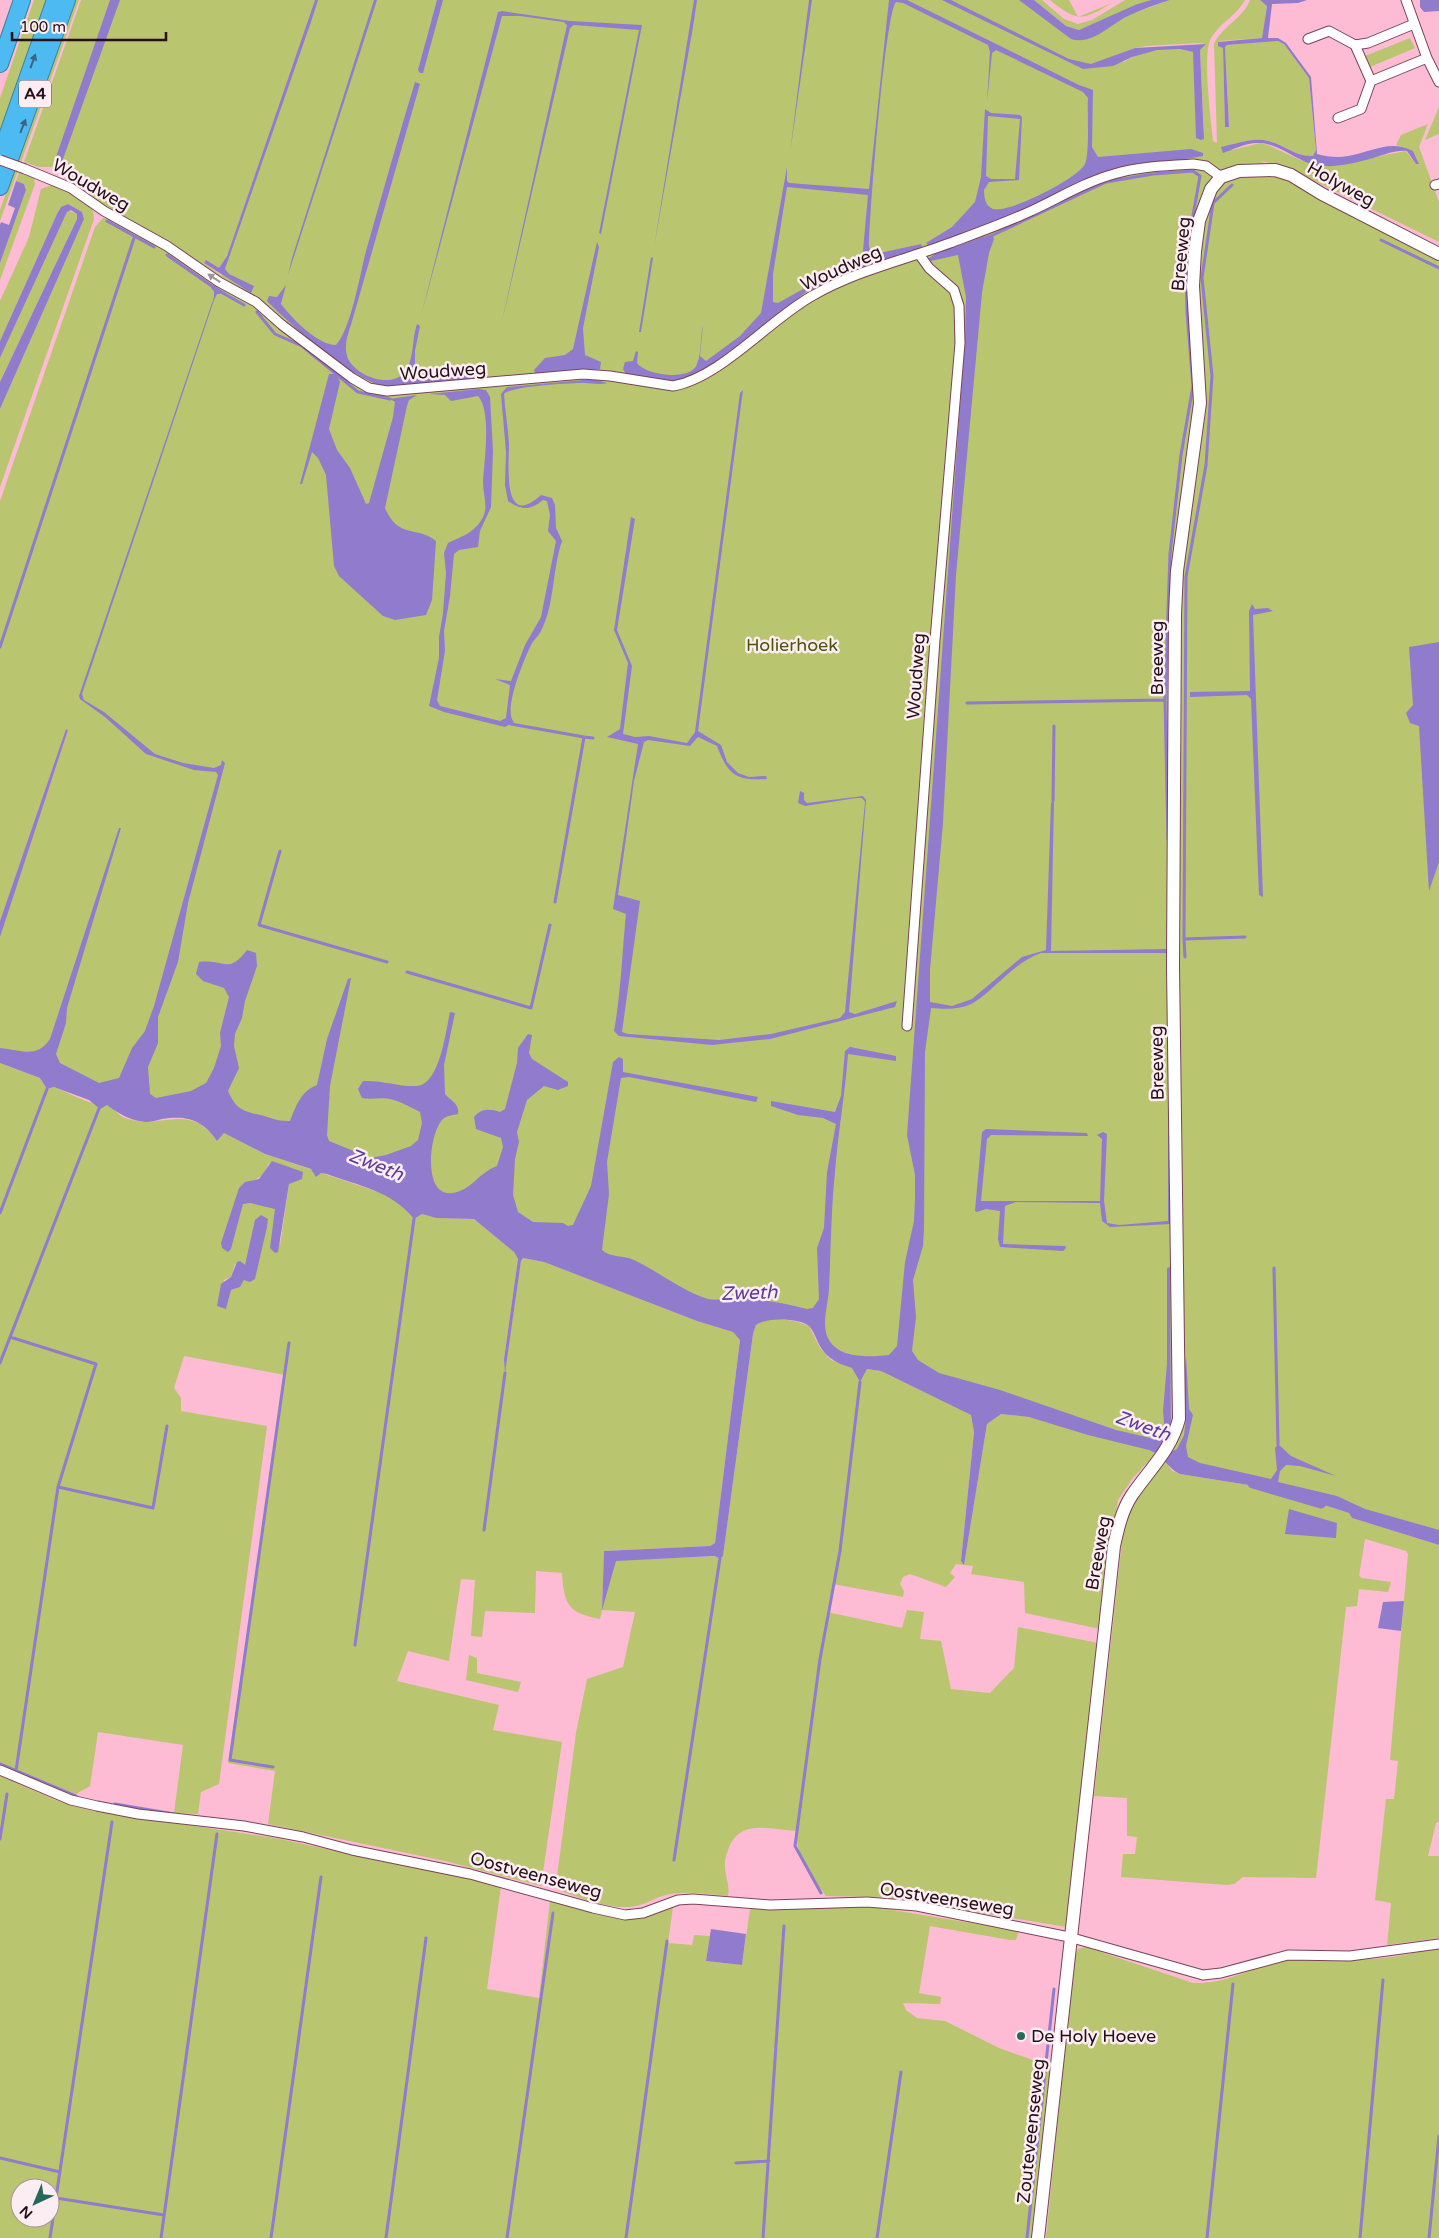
<svg xmlns="http://www.w3.org/2000/svg" width="1439" height="2238" font-family="'Varela Round',sans-serif">
<rect width="100%" height="100%" fill="#fdbbd4"/>
<!-- green -->
<path fill="#bac56f" fill-rule="evenodd" d="M34,0H47L0,132V98Z
M75,0H79L0,221V210Z
M81,0H315L227,256L219,268L205,261L204,263L222,276L317,0H1026L1072,34L1088,39L1128,15L1170,0H1245C1237,15 1220,23 1211,38C1202,54 1211,119 1213,141L1217,143L1214,44C1222,26 1243,19 1250,0H1260L1267,6L1262,38L1219,41L1223,48L1225,127H1229L1225,47L1227,45L1278,41L1284,44L1309,78L1316,150L1313,156C1297,156 1287,148 1272,142C1258,137 1238,142 1226,147L1232,150L1260,143L1268,145L1300,160L1324,166L1406,151L1416,164H1419L1413,151L1396,145L1401,135L1428,124L1419,147L1439,202V242L1282,165L1260,161L1439,248V1534L1329,1502L1185,1466L1154,1446L830,1348L817,1318L715,1307L224,1114L135,1100L0,1050V935L68,730L66,729L0,921V501L95,227L103,218C131,220 192,270 218,286L149,233L104,206L91,195L94,193L54,167H39L24,162ZM1199,43L1206,44L1200,50L1204,134L1193,52C1170,45 1144,49 1124,62L1116,55L1135,48L1147,46Z
M1034,0H1042L1064,19L1078,24L1092,20L1125,0H1151L1079,30L1066,26Z
M1050,0H1069L1078,17L1112,3C1082,21 1077,22 1050,0Z
M1410,38L1415,48L1370,67L1365,56Z
M1439,107V134L1425,140Z
M19,173L34,178L35,184L0,280V263L26,190L24,184L16,181Z
M52,185C65,188 85,200 93,211L94,219L0,487V409L84,219L82,212L68,204L60,208L0,341V301L29,237L41,189Z
M68,210L77,214V219L0,382V358Z
M0,1063L40,1078L47,1089L54,1087C67,1092 82,1101 96,1104C100,1105 104,1104 108,1105C113,1107 117,1114 123,1117C159,1133 188,1099 217,1141L224,1133L265,1154L387,1195L404,1206L414,1219L422,1214L436,1218L474,1219L514,1252L518,1259L504,1359L505,1369L521,1261L523,1258L544,1262L697,1321L733,1332L740,1340L715,1543L710,1546L604,1551L602,1607L616,1560L723,1556L753,1334L756,1325C769,1315 795,1320 809,1326L820,1348L831,1360L852,1368L860,1382L867,1369L881,1371L971,1415L974,1431L961,1561L964,1564L987,1424L1001,1414L1029,1417L1154,1451V1455L1132,1479L1118,1500L1110,1543L1100,1629L1025,1613L1024,1582L971,1574L973,1566L956,1564L950,1573L955,1577L946,1587L910,1574L903,1577L900,1584L904,1591L903,1597L833,1584L827,1612L902,1628L907,1610L924,1612L920,1639L941,1641L951,1689L990,1693L1014,1668L1018,1627L1098,1643L1067,1927L883,1897L826,1896C811,1875 795,1857 797,1831C771,1830 742,1818 729,1847C727,1853 724,1860 725,1866C725,1877 730,1885 728,1896C708,1894 683,1890 662,1896C651,1900 642,1906 629,1907C605,1908 581,1898 558,1890L556,1884L576,1733L587,1679L623,1667L635,1612L602,1610L600,1619C567,1613 564,1603 562,1573L536,1571L535,1613L485,1611L482,1637L471,1636L475,1580L461,1579L449,1661L408,1651L397,1681L499,1705L493,1730L562,1742L541,1886L445,1861L268,1824L275,1771L228,1763L285,1375L184,1356L174,1388L181,1398V1411L267,1426L219,1784L201,1792L198,1814L174,1813L183,1745L98,1732L90,1786L76,1794L0,1763ZM269,1163L292,1181L289,1184L280,1246L275,1208L249,1203H243L231,1249L245,1182C259,1180 264,1176 269,1163ZM268,1219L255,1279L244,1280L240,1287L231,1290L226,1308L224,1280L231,1277L235,1264L245,1265Z
M1166,1462L1172,1471L1180,1474L1274,1489L1349,1513L1352,1518L1439,1545V1821L1436,1823L1428,1856H1439V1938L1387,1945L1391,1903L1375,1900L1386,1799H1394L1398,1761L1390,1760L1408,1554L1406,1551L1365,1539L1359,1576L1362,1578L1391,1582L1388,1592L1359,1589L1357,1606L1346,1607L1316,1878L1243,1877L1234,1884L1227,1885L1121,1877L1123,1854H1135L1137,1837L1127,1836V1798L1094,1796L1124,1523L1140,1488Z
M469,1655L477,1658V1673L521,1682L518,1692L466,1680Z
M0,1776L58,1801L89,1810L275,1838L501,1886L487,1989L539,1998L550,1900C592,1913 631,1927 673,1907L668,1943L692,1945L694,1935L710,1936L706,1961L742,1965L750,1909L874,1907L1019,1931L1016,1940H1010L930,1926L919,1993L941,1997L940,2004L903,2003L906,2010L917,2018L945,2021L999,2048L1050,2066L1033,2238H0ZM20,2188H50V2218H20Z
M1086,1947L1193,1983C1231,1984 1250,1966 1285,1960C1313,1956 1343,1961 1370,1959C1393,1958 1417,1952 1439,1948V2238H1046L1074,1958L1078,1949Z"/>
<!-- water -->
<path fill="#907bcc" fill-rule="evenodd" d="M110,0H120L63,159V163L73,171V174L57,166L55,160Z
M315,0H318L312,19L225,269L229,274L254,286L251,293L204,263L206,260L219,268L227,256Z
M374,0H377L288,275L292,258Z
M437,0H443L423,73H420L418,70Z
M694,0H697L693,27L654,247Z
M809,0H812L790,153Z
M889,0H907L1079,85L1093,90L1092,147L1098,157L1191,149L1203,153V156L1103,173L1015,215L929,246L926,243L952,227L975,202L981,177L985,109L991,113L1020,115L1022,117L1019,180L989,182L984,190C984,197 985,206 993,209C1008,214 1079,178 1085,164C1090,152 1087,113 1088,98L1083,92L996,50L992,53L987,102L990,52L988,45L903,3L896,2C885,13 869,219 869,247L871,251L875,254L921,244L922,246L919,249L861,268L854,261L859,258L863,251L868,195L787,187L773,274V302L778,303L848,264L851,273L806,292L714,364L693,376L684,379L664,381L626,374L623,369L625,362L633,361L636,351L638,352L637,363C645,375 691,382 697,364C702,352 700,337 703,325L700,356L706,361L740,336L761,313L787,167V181L789,183L869,189ZM988,116L1020,119L1015,179H991L986,176Z
M942,0H951L1069,59L1091,64L1135,48L1206,44L1200,50L1204,139L1201,140L1196,138L1193,52L1180,49L1157,50L1132,57L1113,66L1083,69Z
M1019,0H1034L1066,26L1079,30L1135,5L1151,0H1170C1157,4 1143,9 1130,15C1111,23 1093,46 1071,39Z
M1260,0H1307L1298,3L1272,4L1268,38H1278L1286,43L1311,77L1317,154C1327,157 1339,158 1348,156C1372,152 1390,139 1413,151L1419,164H1416L1407,151C1395,150 1384,155 1373,158C1358,162 1340,167 1324,166C1301,166 1282,144 1260,143C1247,142 1234,149 1223,153L1221,147C1236,144 1253,137 1268,141C1285,145 1295,157 1313,156L1316,150L1309,78L1284,44L1278,41L1227,45L1225,47L1229,127H1225L1223,48L1218,46V42L1262,38L1267,6Z
M1420,0H1439V11L1424,12L1420,7Z
M502,11L570,21L642,25L601,234L599,233L639,30L574,25L570,28L501,326L567,25L564,22L520,16H502L421,316L498,12Z
M415,82L420,84L353,318C350,329 343,344 347,356C353,375 390,390 405,372C414,361 412,338 417,324L420,326L415,351V370C424,378 436,369 446,368C458,367 472,372 483,373L488,377L388,387C354,382 292,326 267,301L269,296L277,297L286,285L281,304C292,318 317,345 336,345C351,329 360,274 366,251C382,195 398,138 415,82Z
M16,181L24,184L26,190L0,263V225L1,222L9,225L15,208L8,205Z
M68,204L82,212L84,219L0,409V382L77,219V214L71,210L67,212L0,358V341L57,214L61,207Z
M992,234L994,239L989,253L982,293L956,575L943,823L930,970V1002L952,1006L972,999L1022,957L1046,950L1051,803L1054,800L1051,951L1166,949L1168,882L1170,953H1041C1013,963 997,988 973,1003C961,1010 944,1009 931,1008L925,1052L924,1230L923,1246L913,1280L916,1317L912,1351L918,1360L939,1373L1000,1390L1116,1430L1159,1440L1165,1432L1163,1411L1167,1364V1268L1170,1267L1171,1452L1177,1449L1184,1435L1186,1418L1183,1392L1186,1356L1189,1409L1193,1415L1186,1446L1188,1457L1200,1463L1271,1479L1277,1470L1275,1448L1278,1444L1291,1456L1336,1476L1300,1466L1286,1465L1280,1471L1278,1482L1337,1496L1365,1509L1439,1530V1545L1352,1518L1349,1513L1274,1489L1180,1474C1168,1469 1162,1454 1149,1450L1088,1435L1029,1417L1001,1414L987,1424L964,1565L961,1561L974,1432L971,1415L881,1371L867,1369L860,1382L852,1368C836,1363 824,1357 817,1340C815,1336 813,1330 809,1326C800,1318 766,1317 756,1325L753,1334L723,1556L720,1558L714,1556L616,1561L602,1610L604,1551L710,1546L715,1543L740,1340L733,1332L697,1321L544,1262L523,1258L521,1261L505,1373L504,1359L518,1259L514,1252L474,1219L436,1218L422,1214L414,1219C392,1191 359,1186 327,1174L321,1173L316,1177L311,1169L265,1154L224,1133L217,1141C203,1120 187,1115 162,1119C157,1120 151,1122 146,1122C131,1121 119,1114 107,1105L100,1109L89,1100L54,1087L47,1089L40,1078L0,1063V1048C22,1050 36,1059 50,1039L119,828H121L67,1008L66,1023L56,1054L60,1063L99,1083L119,1078L132,1048L145,1031L154,1006L218,775L216,772L194,770L146,754L105,717L80,699L79,696L214,297V291L211,288L213,285L226,293L217,294L214,300L82,694L84,700L104,712L155,754L183,763L214,768L221,765L222,760L225,763L188,903L178,962L158,1017V1043L148,1067L150,1094L156,1098L191,1091L206,1083L214,1068L221,1046L220,1033L229,997L224,988L203,981L196,974L199,962C225,959 228,975 247,950L256,953L257,966L245,1001L242,1018L235,1034L234,1046L239,1068L228,1091C236,1109 242,1111 260,1115C274,1118 274,1121 290,1121C296,1106 301,1091 317,1085L327,1039L348,979L351,978L330,1086L327,1135L329,1141L371,1158L386,1155L411,1146L418,1140L422,1123L420,1112C410,1107 400,1101 390,1099C381,1097 372,1100 362,1098L358,1089L363,1081C382,1080 400,1087 417,1086C440,1084 446,1030 450,1012L455,1013L444,1065L445,1094C451,1101 460,1104 458,1114C453,1115 446,1116 443,1119C429,1132 422,1197 452,1193C471,1191 478,1173 497,1166L503,1147L501,1138L476,1129L474,1117C482,1108 490,1109 500,1112L505,1109L517,1063L518,1048L528,1034L532,1035L529,1053L532,1059L568,1082V1086L558,1090L544,1086L527,1100L517,1132L519,1142L515,1159L513,1195L518,1212L533,1222L563,1223L568,1226L573,1225L591,1186L613,1062L619,1057L623,1059V1072L758,1097L756,1102L629,1077L621,1078L607,1162L609,1194L602,1250C610,1258 624,1255 634,1260C659,1272 682,1291 708,1299C716,1301 730,1298 739,1298C762,1299 784,1303 807,1309L813,1308L819,1299L817,1248L824,1228L827,1172L836,1124L823,1118L798,1115L771,1106V1101L835,1112L841,1096L845,1051L850,1047L896,1056V1061L848,1054C845,1094 838,1133 835,1172C831,1210 831,1249 829,1287C829,1303 820,1325 829,1340C840,1359 870,1357 889,1355L897,1346L905,1262L914,1221L915,1199V1175L907,1135L965,338L966,297L958,255L931,261L928,259L936,253Z
M597,242L599,247L583,328L585,355L601,362L600,369L536,375L534,370L545,358L565,355L573,349Z
M651,257L653,258L641,332H639Z
M329,374H337L340,382L329,429L337,450L350,468L366,504L369,503L393,417L395,402L390,399L417,395L409,400L407,406L385,508C399,540 416,525 436,541L432,600L426,615L395,620L383,616L339,576L334,566L326,475L318,458L312,452L302,484H300Z
M594,379L607,383C601,385 591,383 584,383C570,383 511,386 504,394C505,411 508,427 509,444C509,464 502,531 541,495L552,498L555,505L556,528L562,541C552,570 555,604 541,631C539,635 535,639 532,643C525,657 502,711 514,722L505,727L444,712L429,706L439,658V637L443,613L446,573L444,553L448,543C462,536 473,534 482,519C489,508 483,495 483,482C484,462 492,411 478,396L451,401L445,395L429,394L479,389L486,390L490,397L493,451L491,507L480,531L478,547L459,550L454,554L450,596L444,631L445,651L437,700L440,706L500,721L506,718L510,685L495,679L511,681L525,645L541,617L556,541L548,531L550,515L547,501L543,500C531,510 522,511 508,501L505,485L506,452L501,394L507,387Z
M743,390L698,731L721,745L727,762L738,773L749,777L766,776L767,779C736,781 728,775 717,746L698,737L690,746L648,740L644,742L634,781L618,895L640,901L622,1032L628,1034L719,1040L771,1034L840,1018L845,1012L865,802L862,798H856L805,806L798,803L800,791L804,793V800L807,803L863,796L866,800L849,1012L855,1014L897,1001L895,1007L770,1039L712,1045L619,1036L614,1031C621,993 622,953 626,914L613,909L638,744L607,737L620,729L628,663L614,630L631,517L635,519L617,630L632,666L623,734L635,737L649,736L687,743L695,732L740,393Z
M1252,604L1255,609L1268,608L1273,611L1253,615L1263,897L1259,895L1251,699L1247,695L1190,697V692L1250,691L1249,611Z
M1439,642V862L1429,891L1419,726L1410,723L1406,713L1413,705L1409,647Z
M66,729L68,730L0,937V921Z
M1168,1075L1171,1224L1110,1227L1102,1221L1100,1203L1016,1202L1005,1206L1003,1244L1065,1246L1066,1248L1063,1251L1000,1247L998,1239L1000,1211L986,1209L977,1212L975,1211L982,1132L986,1129L1087,1133L1088,1136L991,1135L987,1139L981,1201H1100L1102,1139L1097,1135L1103,1132L1107,1134L1104,1201L1107,1223L1119,1225L1168,1221Z
M272,1161L303,1172L302,1179L289,1184L278,1252L275,1253L270,1248L275,1209L250,1203L243,1204L231,1249L228,1252L222,1248L221,1243L239,1188L245,1182L259,1179Z
M261,1215L268,1219L267,1227L255,1279L250,1282L244,1280L240,1287L231,1290L226,1309L217,1306L221,1284L231,1277L237,1262L240,1261L245,1265L255,1220Z
M1289,1509L1337,1523L1336,1538L1285,1534Z
M1404,1601L1401,1631L1378,1628L1383,1602Z
M711,1929L746,1934L742,1965L706,1961Z"/>
<g fill="none" stroke-linecap="round" stroke-linejoin="round">
<!-- stream -->
<path stroke="#907bcc" stroke-width="3" d="M107,221L154,247
M993,235L1106,182L1153,174L1193,171L1200,176L1188,244
M1381,240L1439,268
M167,255L216,289
M221,292L244,305
M257,312L275,334L302,346L358,392L390,399
M0,647L134,238
M967,703L1165,700
M511,724L584,737
M1053,801L1054,726
M1168,839L1165,700L1170,554L1181,455L1193,386L1187,312L1186,262
M280,851L259,925L387,962
M555,902L584,737L593,738
M1184,939L1186,577L1206,465L1212,376L1202,278L1213,203L1232,185
M1185,957L1184,939L1245,937
M407,972L531,1008L550,925
M0,1213L47,1089
M1274,1268L1278,1444
M10,1337L96,1364L58,1487L153,1508L167,1426
M0,1363L100,1106
M484,1530L505,1373
M355,1645L414,1219
M0,1764L76,1796
M273,1767L230,1760L289,1343
M16,1771L58,1487
M115,1804L174,1814
M0,1839L7,1794
M674,1860L720,1558
M821,1893L795,1846L820,1659L840,1551L860,1382
M0,2158L60,2172
M736,2163L769,2161
M56,2198L164,2215
M50,2238L112,1822
M161,2238L217,1834
M271,2238L321,1877
M386,2238L426,1938
M507,2238L553,1913
M626,2238L667,1941
M763,2238L784,1926
M877,2238L901,2072
M1027,2238L1054,1989
M1207,2238L1233,1984
M1360,2238L1383,1980
M1429,2238L1439,2136"/>
<!-- canal -->
<path stroke="#907bcc" stroke-width="11" d="M1253,1483L1321,1503"/>
<defs>
<path id="street" d="M1406,0L1427,58L1439,82
M1308,39L1329,31L1355,45L1368,43L1414,24
M1355,45L1371,81
M1338,118L1361,109L1371,81L1427,58
M25,169L71,188L104,211L167,246L219,282L256,302L282,325L352,378L369,388L387,391L583,374L610,376L673,386C720,378 769,320 812,296C855,271 904,260 950,243C977,233 1005,223 1031,211C1059,198 1085,182 1114,174C1139,166 1168,166 1193,164L1206,166L1221,177
M1435,185L1439,184
M907,1026L935,640L960,343L959,306L954,290L929,268L919,254
M0,1770L71,1800L97,1806L138,1814L244,1826L303,1837L352,1850L470,1874L593,1908L625,1915L643,1913L678,1900L693,1899L770,1905L867,1902L917,1906L1069,1937L1203,1975L1221,1973L1288,1955L1350,1956L1439,1944"/>
<path id="secondary" d="M1038,2238L1114,1546C1118,1528 1122,1510 1132,1495C1150,1469 1171,1450 1179,1419L1173,966L1175,614L1177,571L1200,403L1193,286L1195,251L1199,221L1211,189L1221,177L1239,171L1275,170L1291,175L1322,194L1439,254"/>
<path id="highway" d="M0,64L22,0
M0,156L55,0
M0,187L67,0"/>
</defs>
<!-- street casing -->
<use href="#street" stroke="#7a425a" stroke-width="11"/>
<!-- secondary casing -->
<use href="#secondary" stroke="#7a425a" stroke-width="14"/>
<!-- highway casing -->
<use href="#highway" stroke="#3f7ea5" stroke-width="18"/>
<!-- street -->
<use href="#street" stroke="#fff" stroke-width="9"/>
<!-- secondary -->
<use href="#secondary" stroke="#fff" stroke-width="12"/>
<!-- highway -->
<use href="#highway" stroke="#4dbaf1" stroke-width="16"/>
<defs>
<path id="street-bridge" d="M0,160L25,169"/>
</defs>
<!-- street-bridge casing -->
<use href="#street-bridge" stroke="#7a425a" stroke-width="11" stroke-linecap="butt"/>
<!-- street-bridge -->
<use href="#street-bridge" stroke="#fff" stroke-width="9"/>
</g>
<!-- one-way arrows -->
<defs><path id="oneway-solid" d="M-6-.8H1V-3.2L6.5 0L1 3.2V.8H-6Z" transform="scale(1.25)"/></defs>
<g fill="#3a6485">
<use href="#oneway-solid" transform="translate(33 61) rotate(-70)"/>
<use href="#oneway-solid" transform="translate(23 126) rotate(-69)"/>
</g>
<use fill="#9d9398" href="#oneway-solid" transform="translate(214 278) rotate(-147)"/>
<!-- markers -->
<circle fill="#266959" stroke="#fbedf2" stroke-width="2" cx="1021" cy="2036" r="5"/>
<g text-anchor="middle" dominant-baseline="central" stroke-width="5" stroke-linejoin="round" paint-order="stroke">
<!-- shield labels -->
<rect fill="#fbedf2" stroke="#66525a" stroke-width="1" x="19" y="80.5" width="32" height="27" rx="4"/>
<g font-size="16" font-weight="bold" fill="#260f19">
<text x="35" y="94">A4</text>
</g>
<!-- street labels -->
<g font-size="18" fill="#260f19" stroke="#fbedf2">
<text transform="translate(1341 184) rotate(29)">Holyweg</text>
<text transform="translate(91 185) rotate(30)">Woudweg</text>
<text transform="translate(1181 254) rotate(-85)">Breeweg</text>
<text transform="translate(841 268) rotate(-24)">Woudweg</text>
<text transform="translate(443 371) rotate(-4)">Woudweg</text>
<text transform="translate(1157 658) rotate(-90)">Breeweg</text>
<text transform="translate(916 676) rotate(-86)">Woudweg</text>
<text transform="translate(1157 1063) rotate(-91)">Breeweg</text>
<text transform="translate(1098 1553) rotate(-80)">Breeweg</text>
<text transform="translate(536 1875) rotate(15)">Oostveenseweg</text>
<text transform="translate(947 1899) rotate(9)">Oostveenseweg</text>
<text transform="translate(1031 2131) rotate(-84)">Zouteveenseweg</text>
</g>
<!-- park labels -->
<g font-size="18" fill="#4e540b" stroke="#fbedf2">
<text x="792" y="645">Holierhoek</text>
</g>
<!-- poi labels -->
<g font-size="18" fill="#260f19" stroke="#fbedf2" text-anchor="start">
<text x="1031" y="2036">De Holy Hoeve</text>
</g>
<!-- water labels -->
<g font-size="19" font-style="italic" fill="#5a3a9b" stroke="#fbedf2">
<text transform="translate(376 1165) rotate(22)">Zweth</text>
<text transform="translate(749 1293) rotate(-2)">Zweth</text>
<text transform="translate(1143 1426) rotate(20)">Zweth</text>
</g>
</g>
<!-- north arrow -->
<g transform="translate(35 2203) rotate(224)"><circle r="24" fill="#fbedf2" stroke="#a6949b"/>
<path d="M0-4L9 19L0 12L-9 19Z" fill="#266959"/>
<text y="-8" font-size="14" font-weight="bold" text-anchor="middle" fill="#260f19">N</text>
</g>
<!-- scale -->
<path d="M12 32v8h154v-8" fill="none" stroke="#260f19" stroke-width="2.5"/>
<text x="20" y="32" font-size="15" fill="#260f19" stroke="#fbedf2" stroke-width="4" paint-order="stroke">100 m</text>
</svg>
